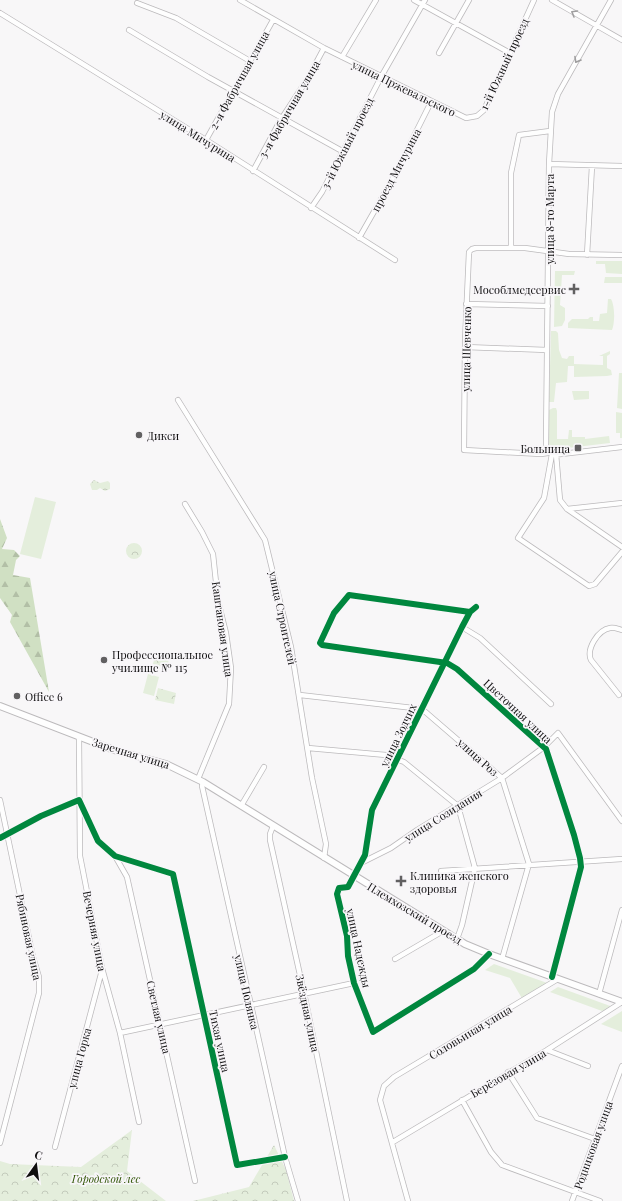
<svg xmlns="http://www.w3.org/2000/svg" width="622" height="1201" font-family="'Playfair Display',serif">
<defs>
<pattern id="forest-firs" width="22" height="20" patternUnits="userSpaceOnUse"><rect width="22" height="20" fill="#d0e0c3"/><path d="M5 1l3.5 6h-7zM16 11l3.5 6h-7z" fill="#b2bfa6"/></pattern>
<pattern id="park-crowns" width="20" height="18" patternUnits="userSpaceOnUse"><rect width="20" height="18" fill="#e4eedc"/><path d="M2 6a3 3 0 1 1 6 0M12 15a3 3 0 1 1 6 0" fill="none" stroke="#c3cbbc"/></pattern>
</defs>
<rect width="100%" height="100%" fill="#f8f7f8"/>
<!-- grass -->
<path fill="#e4eedc" d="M596,261H622V274L606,273L605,264H596Z
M555,271H575L574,275H562L560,305L565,308V320L562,326L554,327Z
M605,277H622V283H604Z
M608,299H611C615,306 615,323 612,330L568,328V323L572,319H588L590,317H593V321H599L600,314L607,313Z
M551,331H556L558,333L559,350L562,358L567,359L569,356H574V364L603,365V356H599L610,351V354L607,356V368L611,370L612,375L607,376L574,377V366H568L567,382L556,383L554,402H549Z
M619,373H622V409L617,408Z
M572,391H589V399L574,400Z
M553,408H556L557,411V439H568L569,430H572V437H585V439L609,436L610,443L559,449L551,448L549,444V410Z
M616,412L622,413V438H620V433H616Z
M35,497L56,502L41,559L20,554Z
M148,674L159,677L154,696L143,693Z
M494,964L550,984L523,1000L510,978L485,970Z
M558,987L613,1007L602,1011L550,992Z
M622,1011V1032L601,1024Z"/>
<!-- forest -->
<path fill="url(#forest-firs)" d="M0,519L7,538L2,549L14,550L20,556L16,560L13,575L30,578L49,692L10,622L12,615L0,598Z"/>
<!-- park -->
<path fill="url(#park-crowns)" d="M94,480L100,483L108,481L110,483V489L105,491L100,488L97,490H92L90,484Z
M126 551a8 8 0 1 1 16 0a8 8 0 1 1-16 0Z
M155,656L168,657L169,668L153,664Z
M158,688L176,693L174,704L155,700Z
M132,1130L127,1171L166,1201H0V1161L10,1164L81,1167Z
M274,1145L286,1170L294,1201H193L249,1187Z"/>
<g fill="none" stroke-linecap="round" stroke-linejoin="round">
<defs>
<path id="street" d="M240,0L324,48L466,118L477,116L484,110L534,0
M414,0L510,53
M552,0L622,40
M137,3L176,18L250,61
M0,13L206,140L395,260
M129,30L208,77L342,151
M439,53L469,0
M342,57L376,0
M206,140L273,20
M549,164L622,166
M253,171L280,121L308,78L324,48
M311,208L322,192L381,77L425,0
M359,238L392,180L431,102
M511,248V173L519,135L550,131
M587,255L592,166
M466,304L548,306
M465,347L547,350
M178,400L265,540L291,647L312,778L326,844L324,858
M548,453L546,445L549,164L552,112L558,94L611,0
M548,453L541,454L464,450L465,341L469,252L472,249L476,248H525L569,254L622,255
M552,454L544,498L518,538L589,586L595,584L622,552
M556,454L560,500L567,509L622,503
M553,455L622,447
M185,504L202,532L213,554L218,601L226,633L231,668L229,704L198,779
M567,509L622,547
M476,607L470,612L462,627L372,810L365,855L348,887L339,888L337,894L347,936L348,956L354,983L373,1032L474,969L489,954
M470,612L349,595L334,613L320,643L322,645L447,663L457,669L546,749L574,835L580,858L581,867L552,977
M462,627L480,638L551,704
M300,695L422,709L502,778L529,864L502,959
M619,695L591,660C586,649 598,630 610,628C614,627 618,629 622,630
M79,737L80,856L102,968L120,1033L139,1122
M308,748L386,755L404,762L458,806L475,868L462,925L457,939
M203,782L202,786L285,1157L298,1201
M0,800L33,957L39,977V993L0,1143
M241,806L264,767
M273,826L270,834V840L304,993L347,1201
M0,838L41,816L79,800L98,841L115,856L173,874L237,1165L285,1157
M115,856L127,877L195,1181
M363,862L391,848L417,830L502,778L544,747L558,733L622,821
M441,871L622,859
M395,959L443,931
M599,994L622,910
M120,1033L354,983
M547,1050L588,1066
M508,1072L537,1118L595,1139
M462,1100L491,1152L502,1165L600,1201
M393,1142L547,1050L622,1002
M55,1147L102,970
M408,1201L380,1100L384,1086L394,1077L558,979
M572,1201L622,1066"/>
<path id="secondary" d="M0,706L114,750L166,764L203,782L465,944L489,954L622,1002"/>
</defs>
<!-- street casing -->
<use href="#street" stroke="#bcbabc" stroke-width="6"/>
<!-- secondary casing -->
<use href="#secondary" stroke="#bcbabc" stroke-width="8"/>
<!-- street -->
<use href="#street" stroke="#fefefe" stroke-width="4.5"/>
<!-- secondary -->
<use href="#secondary" stroke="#fefefe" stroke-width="6"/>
<defs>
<path id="cycleway" d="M476,607L470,612L462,627L372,810L365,855L348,887L339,888L337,894L347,936L348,956L354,983L373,1032L474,969L489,954
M470,612L349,595L334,613L320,643L322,645L447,663L457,669L546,749L574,835L580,858L581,867L552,977
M0,838L41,816L79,800L98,841L115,856L173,874L237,1165L285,1157"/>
</defs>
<!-- cycleway casing -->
<use href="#cycleway" stroke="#f8f6f9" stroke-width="8"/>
<!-- cycleway -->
<use href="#cycleway" stroke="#00873e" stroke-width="6"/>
</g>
<!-- one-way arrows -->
<defs><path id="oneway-chevron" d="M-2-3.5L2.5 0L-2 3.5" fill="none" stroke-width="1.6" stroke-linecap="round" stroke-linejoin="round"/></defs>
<g stroke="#9f9e9f">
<use href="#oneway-chevron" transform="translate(574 13) rotate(-150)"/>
<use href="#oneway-chevron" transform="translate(577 60) rotate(120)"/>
</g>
<!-- markers -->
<g fill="#616061" stroke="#f8f6f9" stroke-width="1.5">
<path d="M572 283h4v4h4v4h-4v4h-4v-4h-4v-4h4z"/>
<circle cx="139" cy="435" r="4"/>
<rect x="574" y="444" width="8" height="8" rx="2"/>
<circle cx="104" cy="660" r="4"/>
<circle cx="17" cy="696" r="4"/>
<path d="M399 875h4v4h4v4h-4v4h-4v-4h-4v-4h4z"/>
</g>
<g text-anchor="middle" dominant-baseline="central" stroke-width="3.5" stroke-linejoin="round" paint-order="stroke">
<!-- street labels -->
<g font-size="11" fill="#100f10" stroke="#f8f6f9">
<text transform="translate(504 64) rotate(-65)">1-й Южный проезд</text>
<text transform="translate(239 80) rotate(-61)">2-я Фабричная улица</text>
<text transform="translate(404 88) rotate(26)">улица Пржевальского</text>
<text transform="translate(289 109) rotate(-60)">3-я Фабричная улица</text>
<text transform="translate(198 136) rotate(32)">улица Мичурина</text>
<text transform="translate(347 143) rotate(-63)">3-й Южный проезд</text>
<text transform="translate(396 170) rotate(-62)">проезд Мичурина</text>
<text transform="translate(549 219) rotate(-90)">улица 8-го Марта</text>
<text transform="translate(466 349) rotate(-89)">улица Шевченко</text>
<text transform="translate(283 618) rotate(78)">улица Строителей</text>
<text transform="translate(223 629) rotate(82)">Каштановая улица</text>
<text transform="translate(518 711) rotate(43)">Цветочная улица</text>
<text transform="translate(398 735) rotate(-64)">улица Зодчих</text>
<text transform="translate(131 753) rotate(17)">Заречная улица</text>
<text transform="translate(478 757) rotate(42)">улица Роз</text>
<text transform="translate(443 815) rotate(-32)">улица Созидания</text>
<text transform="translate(415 913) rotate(31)">Племхозский проезд</text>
<text transform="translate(95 931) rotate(79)">Вечерняя улица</text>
<text transform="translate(29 937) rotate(78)">Рябиновая улица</text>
<text transform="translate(359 948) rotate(78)">улица Надежды</text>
<text transform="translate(247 992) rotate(77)">улица Полянка</text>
<text transform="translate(308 1013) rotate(78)">Звёздная улица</text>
<text transform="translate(159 1017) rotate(77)">Светлая улица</text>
<text transform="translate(470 1032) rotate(-31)">Соловьиная улица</text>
<text transform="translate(220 1041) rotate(78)">Тихая улица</text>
<text transform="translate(79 1058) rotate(-75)">улица Горка</text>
<text transform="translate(508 1073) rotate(-30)">Берёзовая улица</text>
<text transform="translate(593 1145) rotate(-70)">Родниковая улица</text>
</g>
<!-- poi labels -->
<g font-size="11" fill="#100f10" stroke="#f8f6f9" text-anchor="start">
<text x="566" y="289" text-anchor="end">Мособлмедсервис</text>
<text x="147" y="435">Дикси</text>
<text x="570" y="448" text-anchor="end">Больница</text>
<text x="112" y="654">Профессиональное<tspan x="112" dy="13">училище № 115</tspan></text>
<text x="25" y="696">Office 6</text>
<text x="410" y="875">Клиника женского<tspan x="410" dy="13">здоровья</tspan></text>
</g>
<!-- park labels -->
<g font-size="11" font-style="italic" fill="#315506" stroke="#f8f6f9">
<text x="106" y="1178">Городской лес</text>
</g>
</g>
<!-- north arrow -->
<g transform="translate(36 1165) rotate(14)" stroke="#f8f6f9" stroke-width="3" paint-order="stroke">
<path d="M0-3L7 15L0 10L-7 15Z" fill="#100f10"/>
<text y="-6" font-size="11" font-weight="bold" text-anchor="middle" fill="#100f10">С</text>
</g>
</svg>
